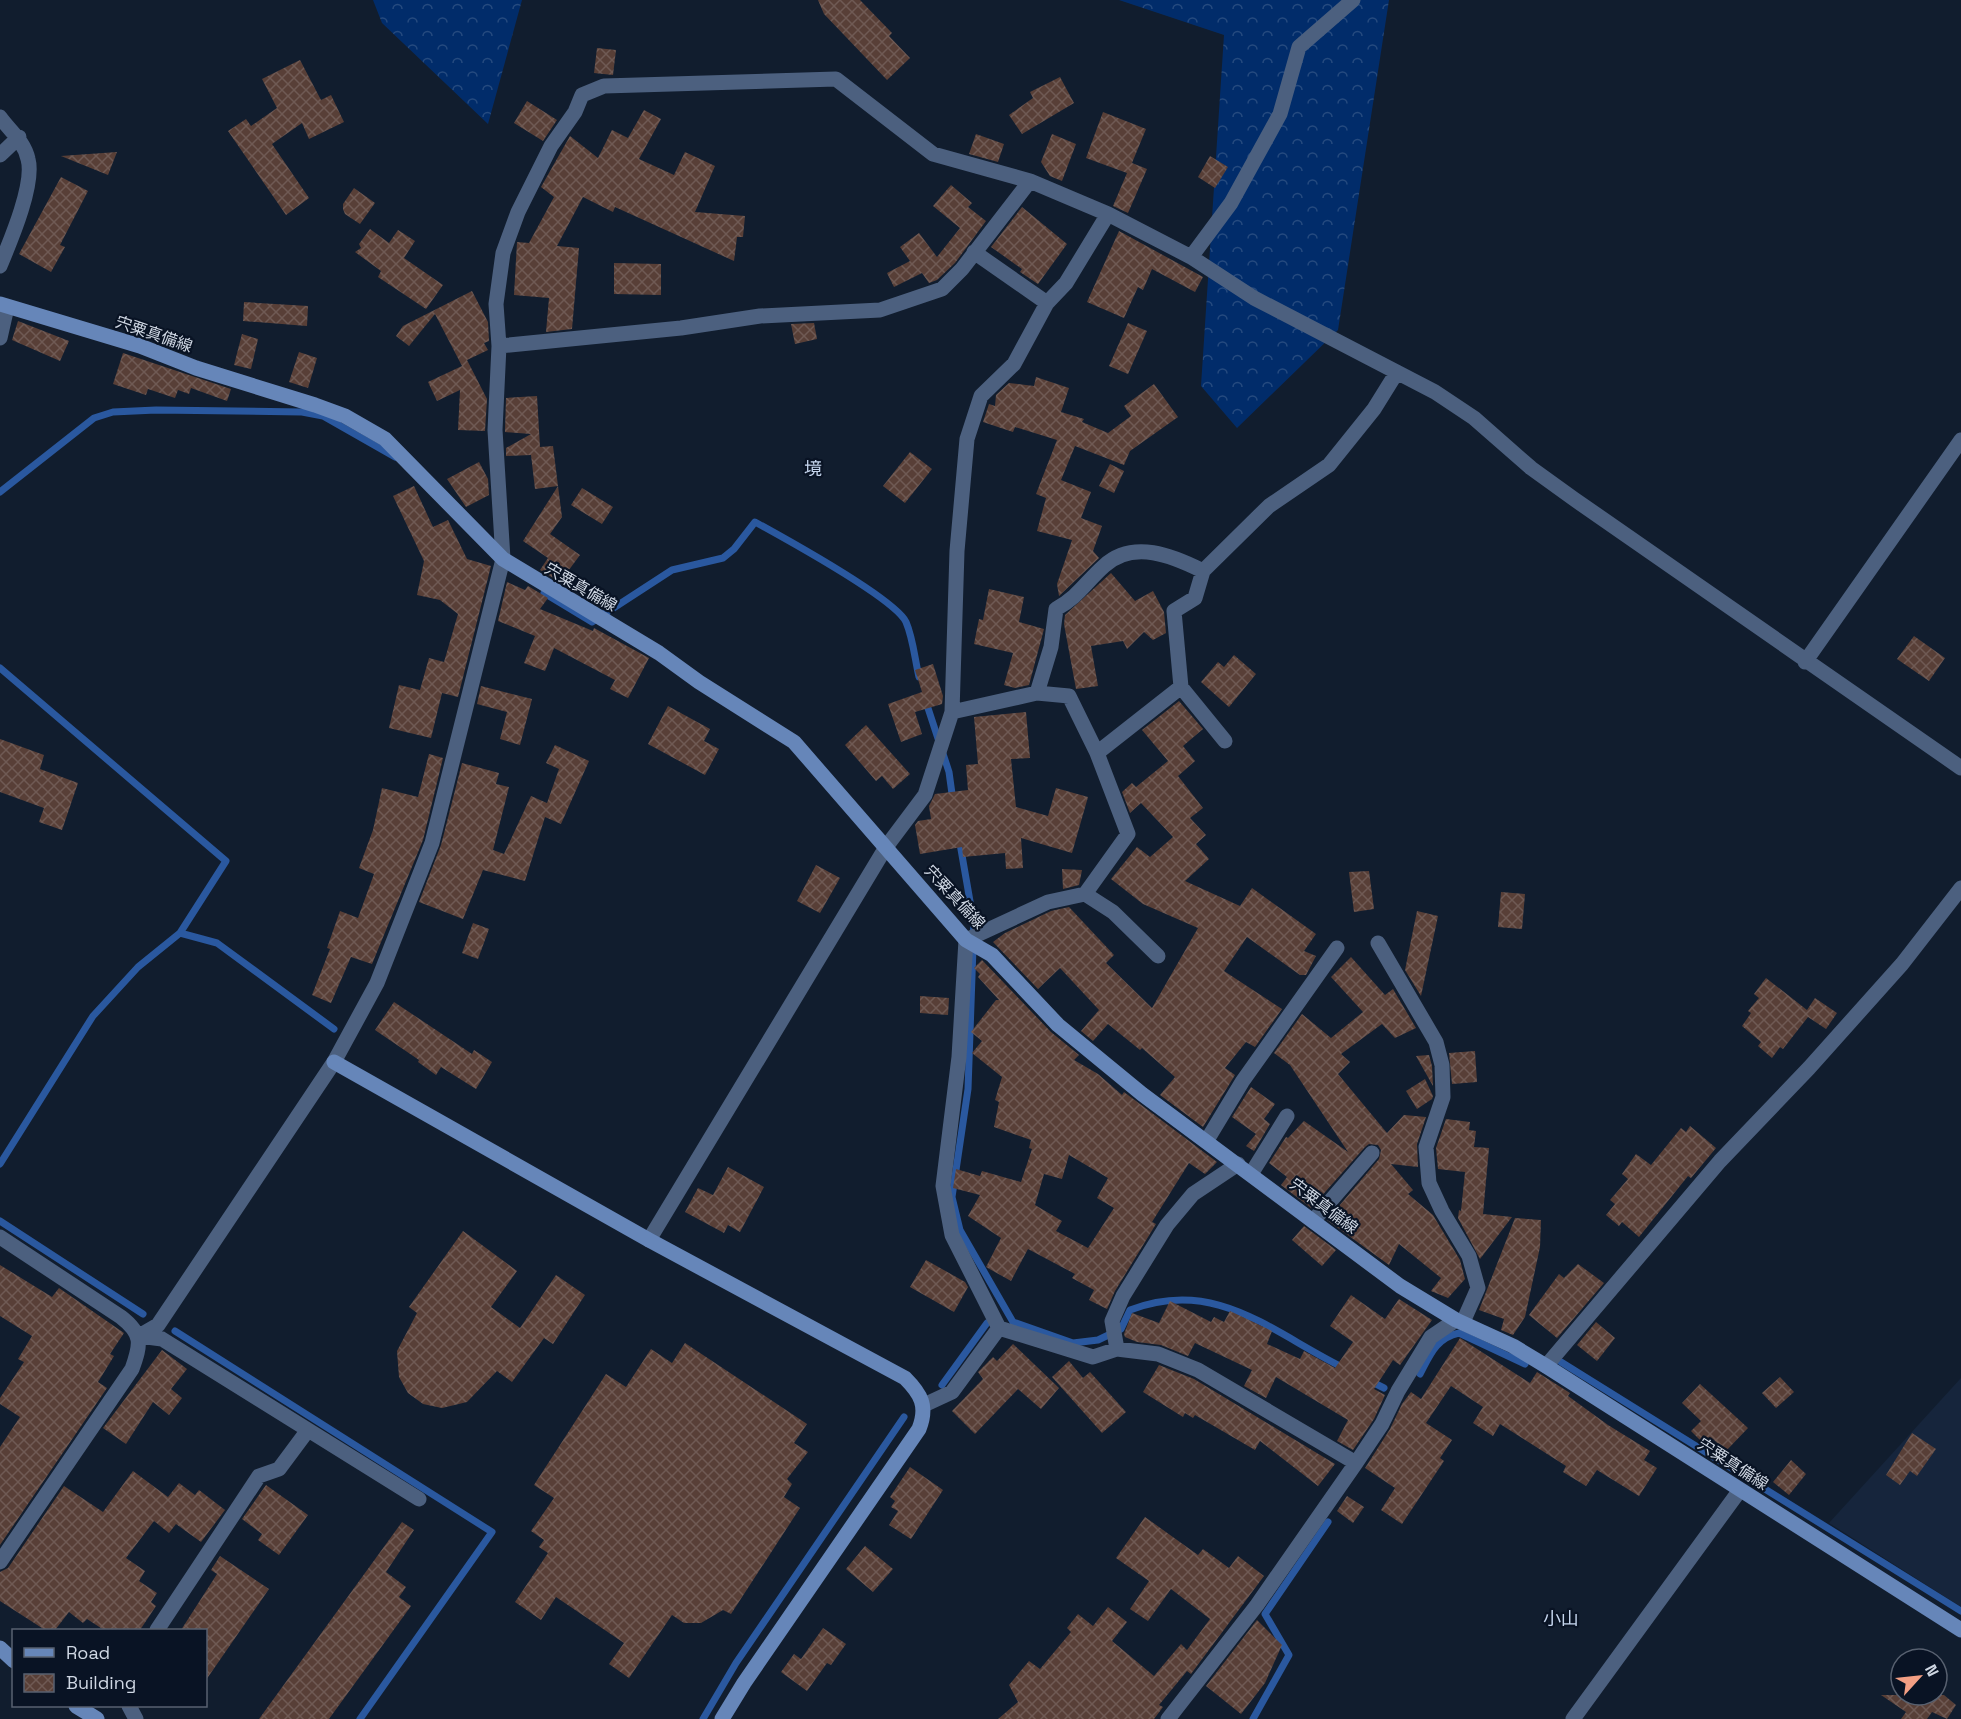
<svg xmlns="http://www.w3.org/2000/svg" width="1961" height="1719" font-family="'Space Grotesk','Noto Sans JP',sans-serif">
<defs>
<pattern id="forest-crowns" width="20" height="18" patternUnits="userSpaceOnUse" patternTransform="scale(1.5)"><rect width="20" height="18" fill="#012c6a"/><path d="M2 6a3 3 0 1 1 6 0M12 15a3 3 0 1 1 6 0" fill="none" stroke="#254a7f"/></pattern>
<pattern id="building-cross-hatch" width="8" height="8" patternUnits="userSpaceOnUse" patternTransform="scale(1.5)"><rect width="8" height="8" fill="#583f37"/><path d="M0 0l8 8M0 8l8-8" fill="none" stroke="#6f5a54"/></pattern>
</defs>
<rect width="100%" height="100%" fill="#111d2e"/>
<!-- built -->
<path fill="#16253c" d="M1961,1378V1607L1829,1523Z"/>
<!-- forest -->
<path fill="url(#forest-crowns)" d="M373,0H522L488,124L382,23Z
M1119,0H1389L1338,330L1237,428L1201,386L1224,35Z"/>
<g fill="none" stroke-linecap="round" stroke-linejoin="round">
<!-- stream -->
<path stroke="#2a589f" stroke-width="7" d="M0,492L94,418L113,412L156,410L302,412L323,416L395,457
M544,593L592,622L672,570L723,558L734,549L755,522C784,538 894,598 906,622C913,638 915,660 919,677
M0,668L226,861L180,933
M926,702L949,772L953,801
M959,838L974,924L973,937
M973,948L968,1089L952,1197L960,1230L1013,1322L1073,1343L1098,1340L1121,1329L1130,1310C1216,1277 1271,1332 1344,1368
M0,1164L93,1016L138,967L180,933L217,943L334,1029
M0,1221L143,1314
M175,1331L492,1532L360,1719
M1561,1362L1961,1611
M1420,1374C1430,1355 1436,1338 1459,1333L1525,1364
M1370,1381L1384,1388
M942,1385L987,1323
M703,1719L736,1663L904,1417
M1253,1719L1289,1655L1265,1614L1328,1522"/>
</g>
<!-- building -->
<path fill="url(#building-cross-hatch)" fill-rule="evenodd" d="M818,0H860L892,33L889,36L910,58L887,80L824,14Z
M597,48L616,50L613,75L594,73Z
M300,60L321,100L331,95L344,122L309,139L302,123L272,144L309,198L286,215L228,131L246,119L251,126L277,108L262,79Z
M1060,77L1074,103L1022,134L1009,115L1033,98L1030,92Z
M527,101L557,120L543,141L514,123Z
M644,110L661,119L639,159L674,175L685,152L715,166L695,212L745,216L743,237H737L734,261L615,207L613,212L583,197L557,246L579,248L572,329L546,332L549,298L514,295L517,242L529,243L554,197L541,187L570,136L598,158L612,130L628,138Z
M1103,112L1146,129L1132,163L1147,169L1128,213L1113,206L1127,173L1086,158Z
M976,134L1004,144L998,162L969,154Z
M1052,134L1076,144L1062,181L1050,176L1041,162Z
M117,152L108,175L61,156Z
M1210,156L1228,167L1215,188L1198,177Z
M61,177L88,191L60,245L65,247L51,272L19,254Z
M951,185L972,203L968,207L986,221L955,263L937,280L929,283L922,273L894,287L887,273L910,261L900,247L919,233L937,257L960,228L933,206Z
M354,188L375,203L360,224L345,214L343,209V204Z
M1022,207L1067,244L1038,284L1020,272L1022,269L991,247Z
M370,229L389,243L398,230L415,241L404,258L443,285L426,309L378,277L381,271L355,252L361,248L359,244Z
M1119,231L1203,277L1195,292L1152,269L1143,290L1138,287L1124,318L1087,302Z
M614,263L661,264V295L614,294Z
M472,291L488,322L489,341L484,343L488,350L467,360L487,399L485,431L458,430L460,390L437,401L428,382L462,366L435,314L409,346L396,336L403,326Z
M244,302L308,306L307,326L243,321Z
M18,321L69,341L60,361L12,340Z
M814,323L817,339L795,344L791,324Z
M1128,323L1147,331L1128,374L1109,366Z
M242,334L258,339L251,369L234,365Z
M299,352L317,358L308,388L289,382Z
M123,353L231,389L227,401L191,388L189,394L178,390L175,398L148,389L146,395L113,384Z
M1036,377L1069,388L1061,412L1084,419L1082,422L1108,433L1131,416L1124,406L1154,384L1178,417L1130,451L1124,465L1075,446L1061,480L1091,492L1081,518L1102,526L1093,551L1099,558L1059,596L1057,584L1072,540L1037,531L1046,498L1036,494L1057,440L1015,427L1013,432L983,422L989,404L995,406L996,395L1009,383L1034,386Z
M537,396L540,447L553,446L558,486L535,489L531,455L506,456V448L531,434L505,432V430L506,398Z
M910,452L932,469L905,503L883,486Z
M479,462L488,479L489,495L466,507L447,479Z
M1110,464L1124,471L1114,493L1099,486Z
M414,486L433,527L448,520L467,559L491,566L458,697L442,693L431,738L389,728L399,685L420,690L429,658L444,662L458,614L440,600L417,595L424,561L393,496Z
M558,486L562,517L550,534L580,555L560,582L540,570L548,558L523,541Z
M582,488L613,507L602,524L571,505Z
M1111,573L1135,601L1153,591L1164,612L1166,633L1153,640L1144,632L1127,649L1123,641L1091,646L1098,686L1076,689L1064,624L1065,615Z
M507,582L525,590L528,586L548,598L540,609L593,631L594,628L649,658L628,698L610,689L615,680L554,648L545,671L524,663L535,636L498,621Z
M989,589L1024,597L1019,622L1044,629L1029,685L1015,688L1004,685L1013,653L974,644L979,619L983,620Z
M1914,636L1945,658L1929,681L1897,659Z
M1234,655L1256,674L1229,707L1201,682L1218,662L1224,667Z
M933,664L943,696L942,704L915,712L922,734L901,742L888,704L922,692L915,670Z
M481,686L532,699L520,745L500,739L507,712L477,704Z
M1179,701L1203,729L1183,746L1195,761L1178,776L1203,808L1190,818L1206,835L1196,844L1209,859L1185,881L1240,906L1252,888L1316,934L1304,951L1316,956L1306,975H1300L1247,937L1224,971L1282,1009L1255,1047L1246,1042L1225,1068L1235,1075L1203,1127L1160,1095L1175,1077L1142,1048L1140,1050L1108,1024L1093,1041L1081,1031L1099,1010L1060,968L1038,989L993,942L1005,933L1051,911L1069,907L1114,955L1106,963L1152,1008L1198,928L1143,904L1111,879L1137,847L1150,857L1173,837L1141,803L1130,813L1122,792L1132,783L1136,787L1168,761L1142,730Z
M668,706L710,729L704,741L719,749L705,775L648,744Z
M1026,712L1030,758L1011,759L1016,807L1048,816L1056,788L1088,797L1072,853L1021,838L1023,868L1006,869L1005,853L963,857L962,847L920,854L915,825L918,821L931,819L929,806L935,794L968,790L966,765L978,764L974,717Z
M866,725L910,774L893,789L882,776L876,781L845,745Z
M0,739L44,755L40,769L78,783L62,830L39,822L44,808L0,792Z
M555,745L589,761L561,824L545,817L525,881L483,870L463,919L419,902L441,845L462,763L499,773L496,784L509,787L493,850L504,854L531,796L547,803L559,769L546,763Z
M429,754L443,758L423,840L372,964L351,957L331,1003L312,995L330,949L327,948L340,911L358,918L374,874L359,868L373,830L382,788L418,797Z
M816,865L840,878L820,913L797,901Z
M1062,869L1082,870L1079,885L1063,889Z
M1369,871L1374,909L1354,912L1349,872Z
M1501,892L1525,894L1522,929L1498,927Z
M1417,911L1438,916L1421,996L1405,970Z
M473,923L489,929L478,959L462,953Z
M1351,957L1385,995L1393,989L1416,1028L1395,1038L1382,1024L1341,1054L1350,1062L1338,1074L1387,1133L1404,1115L1426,1117L1417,1144L1418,1167L1391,1164L1413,1190L1408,1194L1433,1215L1460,1260L1465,1279L1448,1298L1431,1291L1441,1278L1399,1244L1389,1265L1327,1220L1379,1159L1381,1150L1378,1145L1369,1144L1365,1147L1311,1208L1281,1185L1287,1177L1269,1163L1286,1137L1288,1138L1304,1121L1348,1152L1290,1065L1274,1053L1302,1014L1331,1038L1363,1012L1331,977Z
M982,960L1051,1032L1079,1055L1074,1060L1098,1074L1122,1095L1124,1092L1217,1162L1205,1174L1189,1163L1152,1222L1156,1224L1115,1291L1107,1309L1089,1300L1094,1290L1072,1278L1075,1274L1028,1249L1011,1281L986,1267L1001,1238L968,1216L980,1195L953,1188L956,1169L980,1176L982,1171L1021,1182L1032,1149L1029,1148L1031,1140L994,1127L999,1102L995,1100L1002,1077L972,1053L982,1041L971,1032L996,1000H999L978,977L980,974L974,968ZM1069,1155L1108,1178L1097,1198L1114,1208L1088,1248L1056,1231L1062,1221L1035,1205L1044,1174L1062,1179Z
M1766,978L1807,1010L1815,998L1837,1013L1826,1029L1808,1017L1783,1049L1780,1047L1772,1058L1758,1046L1761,1042L1742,1026L1751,1013L1748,1011L1759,998L1754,994Z
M920,996L949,998L948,1015L920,1013Z
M394,1002L472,1054L474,1050L492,1062L476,1089L441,1067L436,1075L418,1062L419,1060L375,1030Z
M1475,1051L1477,1082L1452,1084L1449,1053Z
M1429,1055L1432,1066L1433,1086L1416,1056Z
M1425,1079L1433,1096L1432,1099L1417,1109L1406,1091Z
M1251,1087L1275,1104L1264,1119L1270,1124L1254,1151L1246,1146L1256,1134L1232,1117Z
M1446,1119L1470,1122L1469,1130L1476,1131L1474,1147L1489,1148L1483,1214L1512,1217L1480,1259L1458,1218L1459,1210L1461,1211L1465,1172L1438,1169L1436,1148Z
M1690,1126L1716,1148L1691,1178L1688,1176L1639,1237L1622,1222L1619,1226L1606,1215L1615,1204L1610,1200L1628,1179L1622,1174L1636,1154L1651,1165L1681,1128L1686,1132Z
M728,1167L764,1187L740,1232L728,1225L724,1233L685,1212L698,1188L713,1195Z
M1515,1218L1541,1220L1540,1247L1525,1317L1513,1335L1501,1330L1504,1319L1479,1310Z
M1304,1226L1336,1250L1322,1266L1292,1240Z
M463,1231L517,1271L491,1307L520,1328L556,1275L585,1295L553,1344L544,1338L512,1382L497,1371L467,1402L442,1408L423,1404L408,1393L399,1377L397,1351L417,1313L409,1307Z
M926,1260L965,1282L968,1287L954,1312L910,1287Z
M1578,1264L1604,1283L1557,1338L1529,1315L1559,1274L1564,1278Z
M0,1265L52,1297L59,1288L124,1333L110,1354L114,1356L98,1382L107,1388L0,1545V1447L20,1417L0,1404V1398L24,1362L18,1359L32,1336L0,1316Z
M1351,1295L1385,1319L1399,1299L1432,1320L1400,1365L1393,1360L1374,1389L1385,1395L1374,1419L1353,1450L1337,1441L1348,1420L1276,1377L1266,1398L1244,1386L1252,1370L1195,1343L1188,1356L1161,1345L1137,1342L1125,1337L1124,1334L1132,1313L1159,1323L1170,1301L1211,1322L1214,1317L1224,1322L1230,1311L1272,1331L1267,1344L1300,1359L1304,1351L1335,1368L1353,1342L1330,1326Z
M1596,1322L1615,1338L1597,1361L1577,1345Z
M1460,1338L1530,1383L1537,1372L1570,1393L1568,1396L1608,1425L1650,1451L1644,1460L1657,1468L1639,1496L1597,1470L1586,1486L1563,1472L1566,1466L1500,1424L1493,1436L1473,1423L1483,1407L1451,1386L1426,1423L1452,1440L1440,1458L1444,1461L1402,1524L1381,1510L1395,1488L1365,1468L1390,1429L1402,1404L1411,1392L1421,1399Z
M685,1343L807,1424L794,1443L808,1452L787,1479L792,1484L784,1497L800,1508L731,1614L723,1610L701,1623H684L672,1615L629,1678L609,1664L624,1643L556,1597L541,1620L515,1602L548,1553L539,1547L544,1540L531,1531L554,1498L534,1485L606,1374L626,1387L651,1349L672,1363Z
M1013,1344L1059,1388L1041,1409L1018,1389L975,1434L952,1411L983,1379L978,1372L993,1357L997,1361Z
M162,1350L187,1369L171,1389L182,1398L169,1415L153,1402L126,1444L103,1428Z
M1069,1361L1083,1378L1090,1372L1126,1412L1102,1433L1052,1377Z
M1159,1365L1194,1379L1335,1464L1318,1486L1260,1441L1255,1450L1195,1415L1193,1418L1185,1413L1183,1417L1143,1392Z
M1780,1377L1794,1392L1776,1408L1762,1393Z
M1700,1384L1748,1428L1726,1451L1713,1439L1706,1446L1691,1431L1701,1421L1682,1403Z
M1912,1433L1936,1449L1917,1476L1910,1471L1900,1485L1886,1475Z
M1791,1460L1806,1474L1789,1495L1773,1482Z
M910,1467L943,1490L911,1539L889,1525L898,1511L891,1507L895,1501L890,1497Z
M133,1471L168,1497L179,1483L195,1495L199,1490L225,1510L201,1542L176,1524L169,1533L154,1521L126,1558L145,1571L139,1581L157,1593L151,1602L156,1606L140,1630H104L87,1619L83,1623L69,1612L55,1630H45L0,1601V1572L8,1568L64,1486L103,1512Z
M266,1485L308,1515L279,1555L258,1540L262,1534L242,1519Z
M1347,1496L1364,1507L1353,1523L1337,1511Z
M1145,1517L1198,1555L1203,1549L1229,1568L1238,1556L1264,1576L1191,1674L1187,1671L1159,1705L1163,1707L1154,1719H998L1018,1702L1009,1685L1029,1661L1040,1669L1071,1632L1067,1628L1078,1614L1093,1626L1108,1607L1127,1622L1112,1641L1154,1676L1181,1644L1187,1650L1210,1619L1171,1589L1148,1621L1130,1609L1149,1581L1116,1558Z
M402,1522L414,1530L386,1572L406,1587L399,1597L411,1606L329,1719H259Z
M865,1546L893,1569L873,1592L846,1569Z
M220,1556L269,1589L206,1680V1630H181L217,1574L211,1570Z
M1257,1620L1282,1645L1265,1683L1241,1714L1206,1686Z
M823,1628L846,1644L831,1665L827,1663L807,1691L781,1672L794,1654L801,1659Z
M1881,1695H1944L1956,1705L1947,1719L1932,1712L1927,1719H1901L1906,1712Z"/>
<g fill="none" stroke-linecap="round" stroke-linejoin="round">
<!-- street -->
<path stroke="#4c607f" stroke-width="15" d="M0,117C10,131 24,141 28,159C35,184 10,242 0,266
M0,155L19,137
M974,252L1047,303
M1191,257L1231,203L1280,114L1299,47L1353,0
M0,338L7,307
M499,346L681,328L760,316L880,310L942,289L962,269L1030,181
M1805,662L1961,440
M1037,693L1051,647L1056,609C1079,596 1085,583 1104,566C1133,539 1173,556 1203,571
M952,712L1037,693L1069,696L1097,753L1128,834L1085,894L1048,902L966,940L959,1057L943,1186L952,1235L999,1328L1093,1357L1117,1349L1158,1354L1198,1370L1356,1463
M1225,741L1181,687L1174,611L1195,598L1203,571L1269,506L1329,465L1374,409L1397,372
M1097,753L1181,687
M1085,894L1113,912L1158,956
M1378,943L1436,1042L1442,1065L1443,1097L1426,1147L1429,1183L1442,1211L1469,1256L1478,1288L1463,1322
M1207,1140L1242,1082L1337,948
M1251,1174L1287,1116
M1313,1221L1372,1153
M0,1237L121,1317C143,1334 141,1344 132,1369L0,1562
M649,1240L886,847L925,795L952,712L957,551L967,439L981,396L1014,364L1047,303L1066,283L1108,214
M139,1336L158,1325L334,1062L377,983L432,843L503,559L495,430L499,346L496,304L503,253L518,212L551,146L575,112L582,95L604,86L836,79L933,154L1030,181L1108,214L1191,257L1254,298L1435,392L1474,418L1531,468L1574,499L1961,768
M139,1336L162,1339L419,1499
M1117,1349L1112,1321L1123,1296L1167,1225L1193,1194L1238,1164
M1546,1366L1720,1161L1809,1068L1902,964L1961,888
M924,1405L952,1392L999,1328
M157,1630L259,1476L279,1469L308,1430
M129,1706L136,1719
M1168,1719L1257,1605L1356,1463L1382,1424L1398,1391L1431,1337L1456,1320
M1573,1719L1740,1490"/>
<!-- secondary -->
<path stroke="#6686b9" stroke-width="15" d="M0,304L140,346L196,368L315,405L345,416L385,439L503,559L659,653L699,682L794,742L966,940L992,955L1058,1025L1142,1094L1400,1286L1456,1320L1513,1346L1546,1366L1961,1630
M334,1062L649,1240L905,1378C921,1394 928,1406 919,1429L744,1683L722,1719
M0,1648L14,1661
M76,1706L97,1719"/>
</g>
<g text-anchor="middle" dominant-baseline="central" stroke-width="4.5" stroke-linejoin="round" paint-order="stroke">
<!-- street labels -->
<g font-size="16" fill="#cfd7e3" stroke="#091324">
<text transform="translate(154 334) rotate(19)">宍粟真備線</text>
<text transform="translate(581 587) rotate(30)">宍粟真備線</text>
<text transform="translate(955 897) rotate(47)">宍粟真備線</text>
<text transform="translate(1324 1206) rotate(37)">宍粟真備線</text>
<text transform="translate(1733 1464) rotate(33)">宍粟真備線</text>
</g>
<!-- neighbourhood labels -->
<g font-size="18" fill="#c5d5ed" stroke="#091324">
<text x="813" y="468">境</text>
<text x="1561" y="1618">小山</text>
</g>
</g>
<!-- legend -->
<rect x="12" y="1629" width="195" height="78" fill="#091324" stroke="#586170" stroke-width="1.5"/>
<rect x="24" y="1648" width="30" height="9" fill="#6686b9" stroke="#586170" stroke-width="1.5"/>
<text x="66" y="1659" font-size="18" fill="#cfd7e3">Road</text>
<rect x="24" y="1674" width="30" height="18" fill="url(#building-cross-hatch)" stroke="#586170" stroke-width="1.5"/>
<text x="66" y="1689" font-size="18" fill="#cfd7e3">Building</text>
<!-- north arrow -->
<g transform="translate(1919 1677) rotate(63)"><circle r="28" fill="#091324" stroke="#586170" stroke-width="1.5"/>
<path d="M0-4.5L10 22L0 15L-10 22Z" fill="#f39f84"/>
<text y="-9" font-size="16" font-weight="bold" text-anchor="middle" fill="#cfd7e3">N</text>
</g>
</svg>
